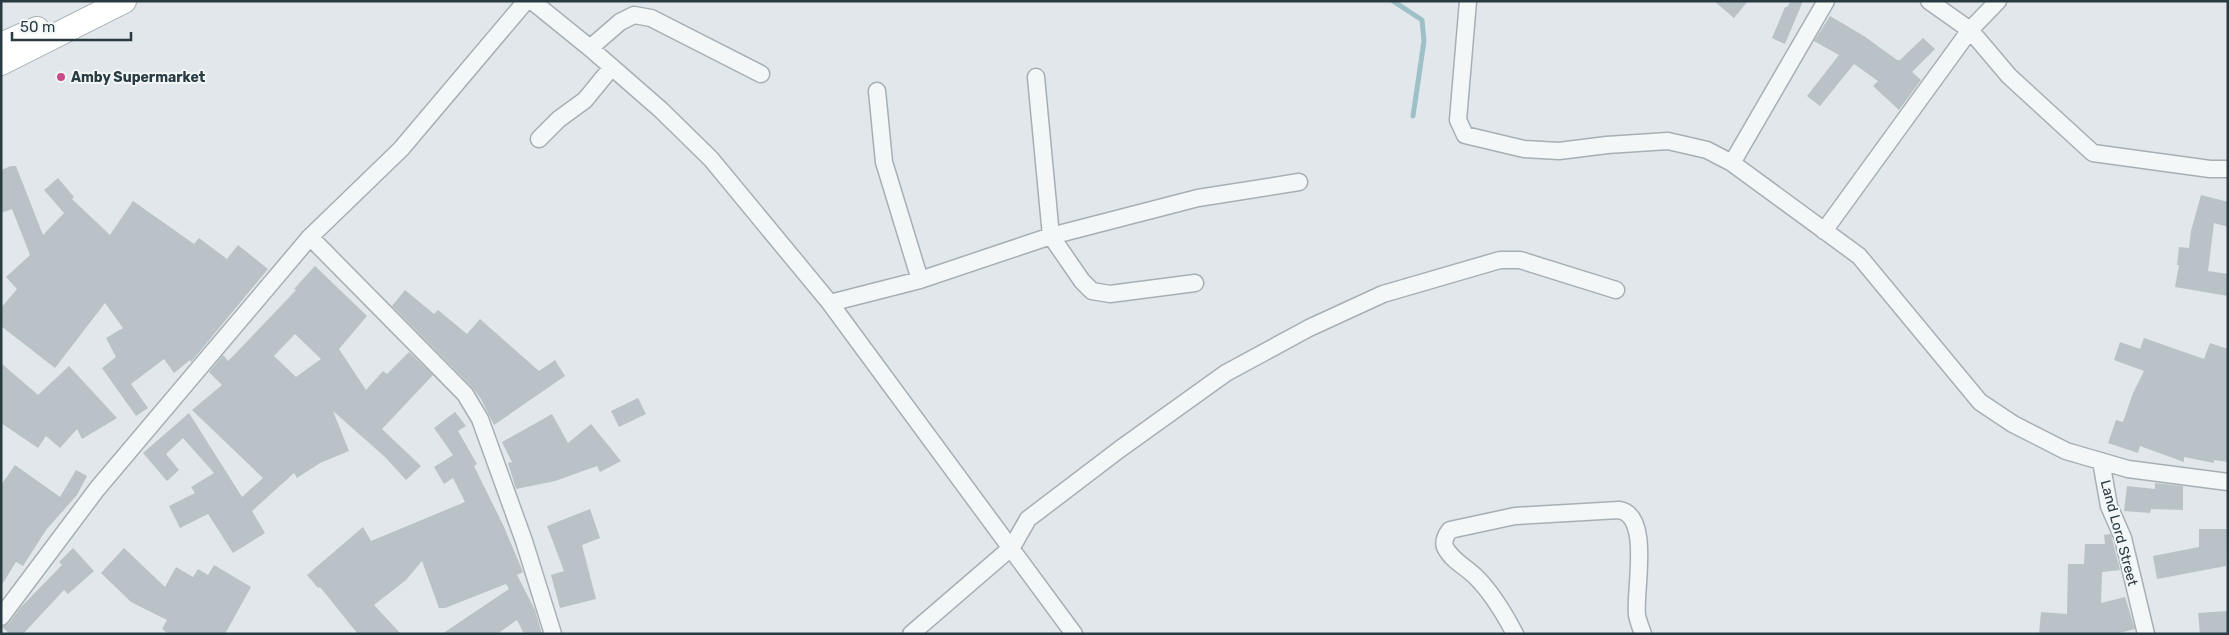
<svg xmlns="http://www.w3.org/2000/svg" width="2229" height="635" font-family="Rubik,sans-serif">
<rect width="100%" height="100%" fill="#e1e7ea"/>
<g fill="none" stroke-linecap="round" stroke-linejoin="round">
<!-- stream -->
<path stroke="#9ec1c8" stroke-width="5" d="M1393,1L1422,20L1424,41L1413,116"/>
</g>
<!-- building -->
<path fill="#b9c2c6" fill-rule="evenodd" d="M1714,1H1748L1734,18Z
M1791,1H1803L1785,44L1772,38L1785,7H1787Z
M1830,16L1864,36L1897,60H1900L1923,38L1935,49L1912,72L1921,80L1899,110L1873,86L1878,81L1854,64L1820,106L1807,96L1839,55L1814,41Z
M11,166H16L43,235L64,213L44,190L58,178L74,197L72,199L110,235L133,201L194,244L199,238L227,259L238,245L268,269L191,362L190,360L174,373L164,359L131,384L148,408L136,416L102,368L116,357L106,338L123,328L105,303L55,368L1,326V308L17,289L6,277L30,255L12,209L1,213V170Z
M2201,195L2228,202V227L2214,223L2208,271L2228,274V296L2175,287L2179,265H2177L2179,247L2189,248L2191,231Z
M315,266L367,316L339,349L366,390L383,371L387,374L409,352L433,375L382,429L421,466L406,480L385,457L333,411L349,451L320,463L297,478L294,473L252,511L265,533L233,553L208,514L180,528L169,506L195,493L191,487L214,473L183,438L166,454L179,470L167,481L143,453L189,413L242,497L263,478L192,410L222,385L209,372L223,355L228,361L237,352L296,290L294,289ZM295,334L321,359L296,377L274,356Z
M405,290L434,314L438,310L467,334L480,319L539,371L555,360L565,376L494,425L481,399L472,387L392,306Z
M2144,338L2204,359L2210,343L2228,349V462L2214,460V463L2184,457V462L2140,446L2138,453L2108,443L2116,420L2123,422L2133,393L2144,371L2114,360L2120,342L2140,349Z
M1,363L38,395L69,366L117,418L82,439L77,429L60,448L46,436L38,448L1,423Z
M638,398L646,414L619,427L611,411Z
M455,412L466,426L458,431L477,464L474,466L504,527L523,572L517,575L535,610L542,634H524L517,620L497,634H442L509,589L506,584L445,608H439L422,561L406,580L374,605L401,634H358L320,587L318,588L307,575L363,527L371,541L465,502L453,478L444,484L434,467L453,455L434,428Z
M552,414L568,443L591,424L621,461L600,472L597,466L555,481L516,489L508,463L512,462L502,442Z
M15,465L60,497L76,470L87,476L77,495L46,530L23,566L16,562L1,586V485Z
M2155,483L2183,486V510L2151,509L2150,513L2124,511L2127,486L2155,489Z
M590,509L600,538L582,545L596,599L560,608L551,575L564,571L547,526Z
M2199,529H2227L2226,566L2157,579L2153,556L2199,547Z
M2111,534L2120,570L2102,572L2101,603L2125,597L2135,629L2115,634H2039L2041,612L2067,614L2068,564H2084L2085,544H2105L2104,535Z
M73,548L94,571L68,594L64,590L23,634H10L2,627L9,623L21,607L62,565L59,562Z
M124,548L165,587L176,567L193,577L198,569L208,575L214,565L251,587L225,634H169L162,629L167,620L131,602L101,573Z
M2228,611V634H2200L2198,613Z"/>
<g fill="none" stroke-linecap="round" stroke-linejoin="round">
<defs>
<path id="street" d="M532,1L590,48L661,110L711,159L830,303L1074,634
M1468,1L1458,120L1465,135L1524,149L1559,151L1607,145L1668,141L1707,150L1732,163L1859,256L1980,402L2013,424L2066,451L2128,469L2228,482
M1929,1L1970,30L2009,76L2093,153L2210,169H2228
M590,48L620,22L634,15L651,18L761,74
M1036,77L1051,236L1082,281L1092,291L1110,294L1195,283
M877,91L884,162L920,280
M539,139L559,119L585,100L612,67
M1732,163L1826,1
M1824,231L1970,30L1998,1
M310,237L465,394L480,419L524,541L553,634
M830,303L920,280L1051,236L1198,198L1299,182
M2101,461L2109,506L2123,538L2146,634
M1,617L97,489L310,237L401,149L526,1
M911,634L1012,547L1028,519L1120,449L1226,373L1309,328L1383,294L1500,260H1520L1616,290
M1515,634C1504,613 1492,593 1476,577C1466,567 1451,560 1445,547C1443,541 1446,535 1450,530L1515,516L1619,510C1652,515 1634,592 1637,615C1638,621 1641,628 1643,634"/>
<path id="secondary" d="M1,45L37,29
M1,63L124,1"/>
</defs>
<!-- street casing -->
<use href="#street" stroke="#a6b0b4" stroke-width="19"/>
<!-- secondary casing -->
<use href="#secondary" stroke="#a6b0b4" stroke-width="26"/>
<!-- street -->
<use href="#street" stroke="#f4f7f8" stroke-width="16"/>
<!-- secondary -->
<use href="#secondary" stroke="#fff" stroke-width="24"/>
</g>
<!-- markers -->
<circle fill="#c94c89" stroke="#f1f6f7" stroke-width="2" cx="61" cy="77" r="5"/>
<g text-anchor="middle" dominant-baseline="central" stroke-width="4" stroke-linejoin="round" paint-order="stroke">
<!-- poi labels -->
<g font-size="14" font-weight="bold" fill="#2a3a41" stroke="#f1f6f7" text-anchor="start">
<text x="71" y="77">Amby Supermarket</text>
</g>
<!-- street labels -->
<g font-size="14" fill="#2a3a41" stroke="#f1f6f7">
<text transform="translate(2119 533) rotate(75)">Land Lord Street</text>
</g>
</g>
<!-- border -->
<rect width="2229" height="635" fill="none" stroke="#2a3a41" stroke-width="5"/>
<!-- scale -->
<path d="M12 32v8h119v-8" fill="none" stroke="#2a3a41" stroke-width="2.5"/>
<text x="20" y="32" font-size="15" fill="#2a3a41" stroke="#f1f6f7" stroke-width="4" paint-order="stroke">50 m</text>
</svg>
